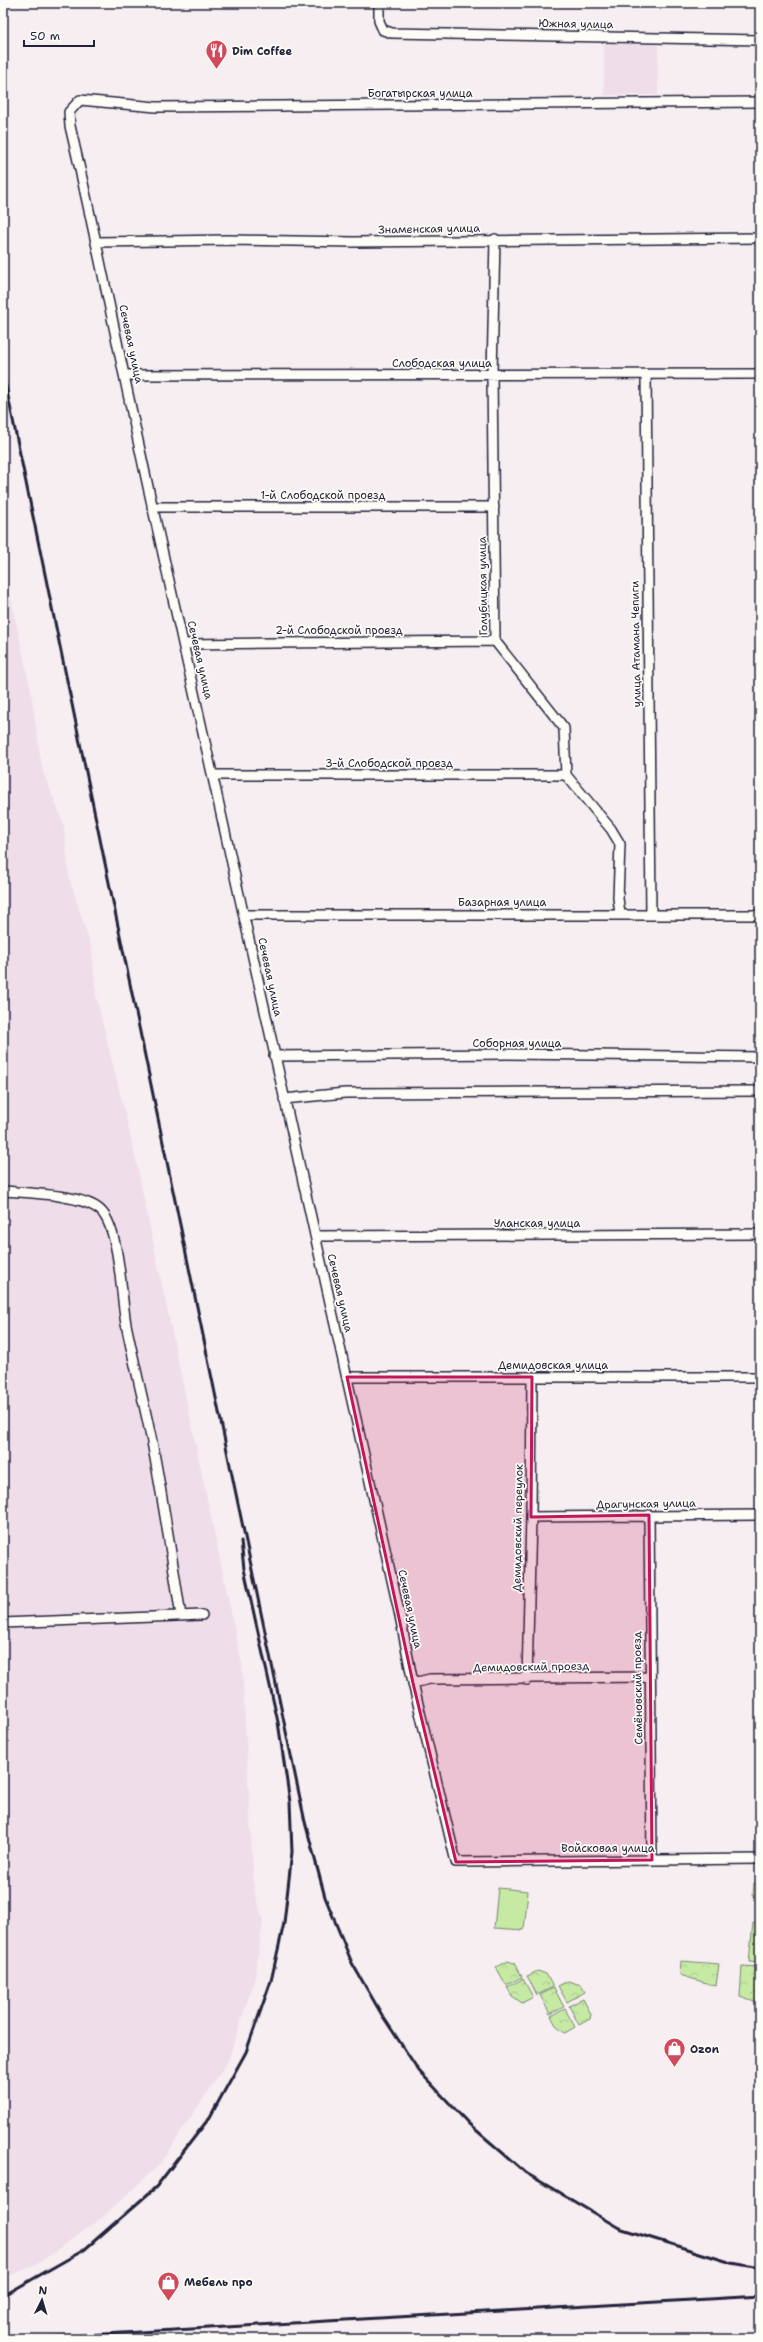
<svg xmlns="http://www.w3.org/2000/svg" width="763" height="2342" font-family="'Shantell Sans',sans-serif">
<defs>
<pattern id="park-crowns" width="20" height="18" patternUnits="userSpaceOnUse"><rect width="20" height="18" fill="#c6eaa4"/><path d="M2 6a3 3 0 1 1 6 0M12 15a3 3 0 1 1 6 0" fill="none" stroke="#aac88e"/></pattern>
</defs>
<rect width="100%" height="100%" fill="#f7eef1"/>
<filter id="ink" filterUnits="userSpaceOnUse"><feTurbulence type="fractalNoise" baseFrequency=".025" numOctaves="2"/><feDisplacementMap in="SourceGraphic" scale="8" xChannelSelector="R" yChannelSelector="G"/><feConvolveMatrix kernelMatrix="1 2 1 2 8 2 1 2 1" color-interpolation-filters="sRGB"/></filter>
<g filter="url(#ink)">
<!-- built -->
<path fill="#f0ddea" d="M604,43L658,45V95H604Z
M3,563L31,691L42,769L64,825L69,877L92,950L96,996L132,1142L242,1664L254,1890L263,1921L255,1978L228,2061L160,2164L104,2216L36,2265L3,2278Z"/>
<!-- park -->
<path fill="url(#park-crowns)" stroke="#748670" d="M507,1961L515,1963L522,1977L506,1985L496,1967Z
M681,1961L719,1964L716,1986L680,1975Z
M742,1966L760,1967V2003L740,1996Z
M538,1971L546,1974L553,1987L537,1995L527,1976Z
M523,1979L533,1997L522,2003L512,1996L507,1987Z
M568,1981L581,1985L585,1992L567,2002L558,1986Z
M554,1988L564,2007L550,2014L540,1995Z
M583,1999L591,2014L590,2019L579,2025L569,2006Z
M565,2009L575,2027L565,2033L557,2027L551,2016Z"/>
<!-- pitch -->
<path fill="#c6eaa4" stroke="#748670" d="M754,1883H760V1895H753Z
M498,1888L528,1891L524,1930L494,1928Z
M753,1923L760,1924V1963L749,1962Z"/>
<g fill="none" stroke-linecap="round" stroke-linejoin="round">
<defs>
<path id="street" d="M379,3V21L383,30L392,33L760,40
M3,74V75
M760,102L156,107L80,100L69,112L70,126C100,253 124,381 153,509C235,878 318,1247 400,1616L413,1683L456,1862L760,1859
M495,239L492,374L495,641L564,728L566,775L611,829L620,844L618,898L620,914
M98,242L228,240L353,242L760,238
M646,374L651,915
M125,375L760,374
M152,507H494
M184,644L495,641
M213,775H566
M245,915H760
M274,1056L508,1054L760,1057
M284,1099L345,1093L760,1091
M3,1191C27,1193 82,1194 100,1210C120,1228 121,1297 126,1324C134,1363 144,1403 152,1442C163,1500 172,1558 181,1616
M315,1236L760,1234
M347,1377H760
M649,1515L652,1860
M531,1517L760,1515
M3,1623L202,1615
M527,1680L531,1517L532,1377
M413,1683L430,1679L650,1677"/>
</defs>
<!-- street casing -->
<use href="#street" stroke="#22223b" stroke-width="12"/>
<!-- street -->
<use href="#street" stroke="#fdfcf7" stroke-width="9"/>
<!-- rail -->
<path stroke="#22223b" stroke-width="3" d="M3,372L232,1475L305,1822L325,1897L352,1963L382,2015L419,2071L469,2124L526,2173L619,2228L732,2263L760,2268
M3,2296L84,2250L156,2187L210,2117L246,2052L271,1981L284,1923L292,1852L290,1802L278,1722L244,1569L241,1541
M18,2339L760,2296"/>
</g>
</g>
<!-- marked area -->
<path fill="#c2185b" fill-opacity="0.2" stroke="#c2185b" stroke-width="3" stroke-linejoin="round" d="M347,1377H532L531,1517L649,1515L652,1860L456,1862L413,1683Z"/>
<!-- icons -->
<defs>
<symbol id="restaurant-pin" viewBox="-11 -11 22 30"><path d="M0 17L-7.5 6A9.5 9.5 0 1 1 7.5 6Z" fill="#d1495b" stroke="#fdfcf7"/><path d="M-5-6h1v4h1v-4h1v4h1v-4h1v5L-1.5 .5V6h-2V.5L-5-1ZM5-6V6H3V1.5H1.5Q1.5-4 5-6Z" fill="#fff"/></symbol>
<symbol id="shop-pin" viewBox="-11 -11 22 30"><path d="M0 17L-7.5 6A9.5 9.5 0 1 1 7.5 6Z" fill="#d1495b" stroke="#fdfcf7"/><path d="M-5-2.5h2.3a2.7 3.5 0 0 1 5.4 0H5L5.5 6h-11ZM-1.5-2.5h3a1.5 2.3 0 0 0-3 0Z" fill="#fff"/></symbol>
</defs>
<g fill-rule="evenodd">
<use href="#restaurant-pin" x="204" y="38" width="25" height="34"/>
<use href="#shop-pin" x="662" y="2036" width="25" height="34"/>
<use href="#shop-pin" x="156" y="2270" width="25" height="34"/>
</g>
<g text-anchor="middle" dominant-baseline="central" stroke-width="3.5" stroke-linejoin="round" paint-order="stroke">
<!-- street labels -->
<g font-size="11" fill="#22223b" stroke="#fdfcf7">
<text transform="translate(576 24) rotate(1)">Южная улица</text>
<text x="420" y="93">Богатырская улица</text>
<text transform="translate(429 229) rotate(-1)">Знаменская улица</text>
<text transform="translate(131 344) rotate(78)">Сечевая улица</text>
<text x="442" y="363">Слободская улица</text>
<text x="323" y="495">1-й Слободской проезд</text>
<text transform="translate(483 586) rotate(-91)">Голубицкая улица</text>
<text x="339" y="630">2-й Слободской проезд</text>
<text transform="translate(636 644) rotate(-91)">улица Атамана Чепиги</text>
<text transform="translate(200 660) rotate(77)">Сечевая улица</text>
<text x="389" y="763">3-й Слободской проезд</text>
<text x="502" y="902">Базарная улица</text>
<text transform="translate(270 977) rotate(78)">Сечевая улица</text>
<text x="517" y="1043">Соборная улица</text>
<text x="537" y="1223">Уланская улица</text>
<text transform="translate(340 1293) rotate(77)">Сечевая улица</text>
<text x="553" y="1365">Демидовская улица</text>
<text transform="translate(646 1504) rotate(-1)">Драгунская улица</text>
<text transform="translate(518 1528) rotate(-89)">Демидовский переулок</text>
<text transform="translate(410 1609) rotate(78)">Сечевая улица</text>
<text transform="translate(531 1667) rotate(-1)">Демидовский проезд</text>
<text transform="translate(638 1688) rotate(-91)">Семёновский проезд</text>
<text x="608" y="1848">Войсковая улица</text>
</g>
<!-- poi labels -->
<g font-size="11" font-weight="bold" fill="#22223b" stroke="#fdfcf7" text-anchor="start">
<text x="232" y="51">Dim Coffee</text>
<text x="690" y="2049">Ozon</text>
<text x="184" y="2282">Мебель про</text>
</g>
</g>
<!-- margin -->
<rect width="763" height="2342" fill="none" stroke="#fdfcf7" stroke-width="16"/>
<rect x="8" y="8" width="747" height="2326" fill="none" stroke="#22223b" stroke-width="1.5" filter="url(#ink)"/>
<!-- north arrow -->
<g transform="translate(42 2300) rotate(5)" stroke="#fdfcf7" stroke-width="3" paint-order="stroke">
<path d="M0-3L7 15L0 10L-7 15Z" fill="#22223b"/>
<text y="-6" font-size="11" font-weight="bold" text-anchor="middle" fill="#22223b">N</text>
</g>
<!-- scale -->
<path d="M24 40v6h70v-6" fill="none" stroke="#22223b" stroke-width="2"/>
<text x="30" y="40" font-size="12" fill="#22223b" stroke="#fdfcf7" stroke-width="3" paint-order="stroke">50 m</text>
</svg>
